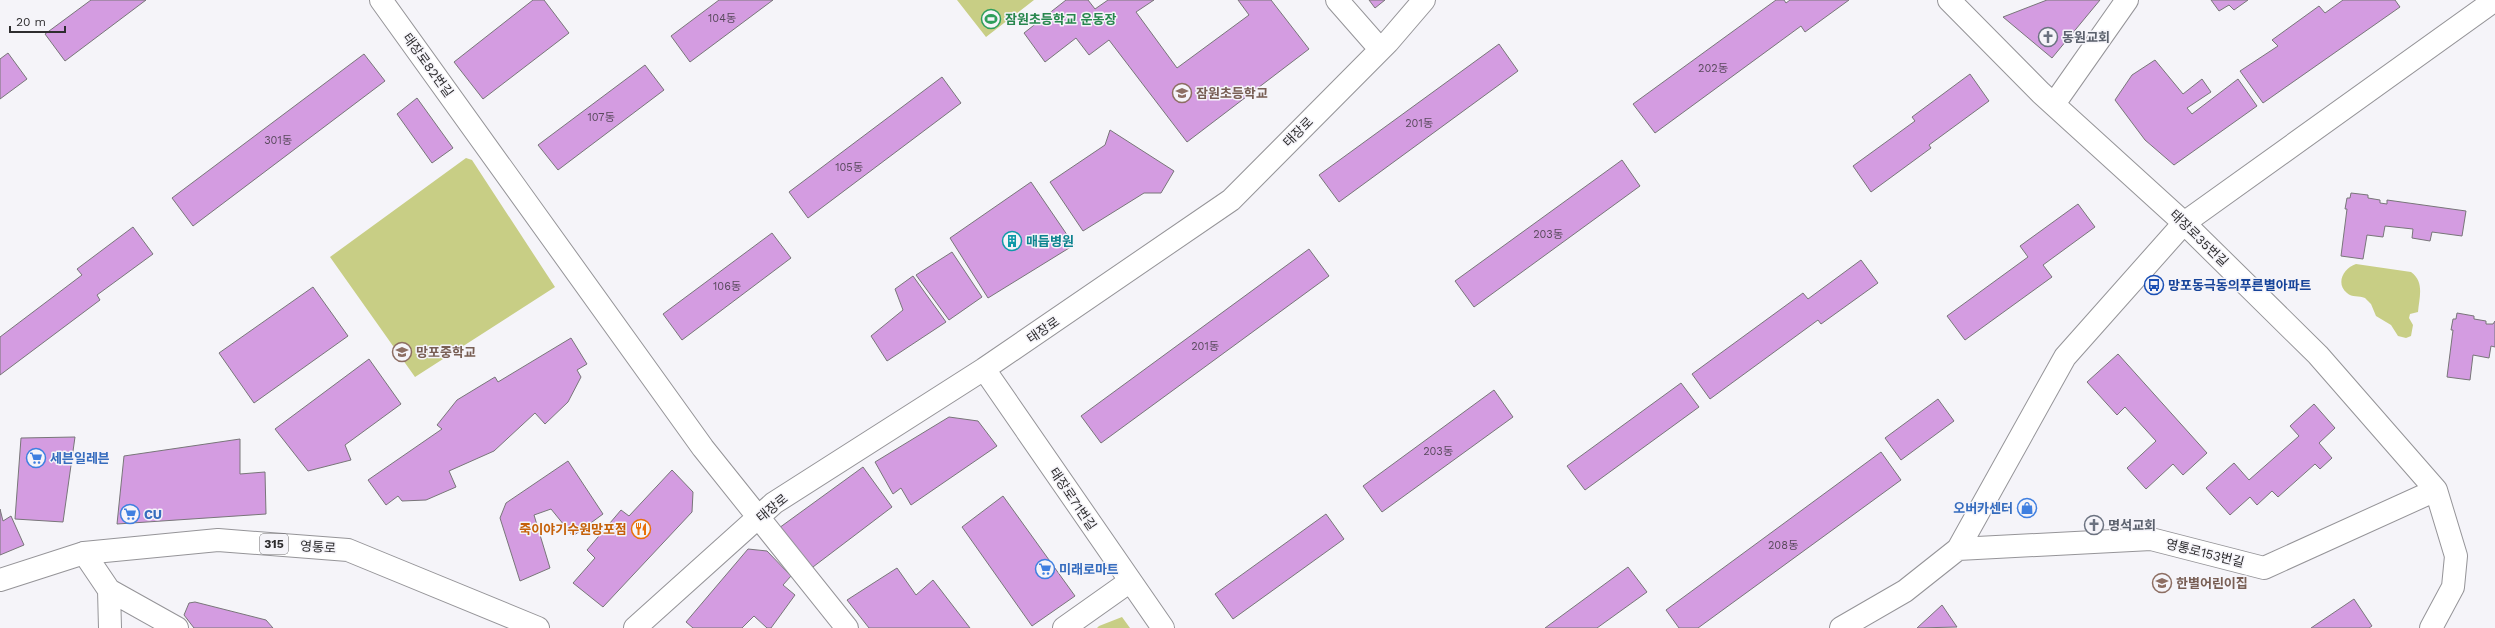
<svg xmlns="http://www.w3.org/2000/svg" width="2495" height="628" font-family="'Work Sans','Noto Sans KR',sans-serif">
<rect width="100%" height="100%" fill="#f5f4f9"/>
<!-- green -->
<path fill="#c8ce85" d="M957,0H1034L986,37Z
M466,158L472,160L555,287L415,377L330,257Z
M2356,264L2411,272C2425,282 2419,298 2418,312L2410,314L2409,318L2413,325L2411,336L2406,338L2398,336L2391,325L2376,316L2371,304L2365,298C2359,295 2352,298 2347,293C2335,283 2344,268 2356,264Z
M1122,617L1130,628H1097L1099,626Z"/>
<!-- building -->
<path fill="#d49ce1" stroke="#787679" d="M91,0H146L65,61L45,34Z
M533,0H544L569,33L483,99L454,62Z
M719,0H773L690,62L671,36Z
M1066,0H1088L1095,9L1108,0H1154L1136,12L1177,68L1249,15L1238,0H1271L1309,49L1187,142L1109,40L1089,55L1076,38L1045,62L1024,33Z
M1369,0H1385L1375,8Z
M1776,0H1784L1786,3L1790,0H1849L1805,32L1801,26L1655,133L1633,104Z
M2047,0H2100L2052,58L2003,17Z
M2211,0H2248L2234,10L2229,5L2219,11Z
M2343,0H2395L2400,7L2263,103L2240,71L2278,46L2272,40L2319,6L2325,13Z
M1499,44L1518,71L1339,202L1319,175Z
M8,53L27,79L0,99V59Z
M364,54L385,81L193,226L172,198Z
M2155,60L2183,94L2202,79L2211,92L2187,108L2192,114L2238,79L2257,106L2174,165L2145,140L2115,100L2132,75Z
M645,65L664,90L558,170L538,145Z
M1970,74L1989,101L1929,145L1931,148L1871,192L1853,166L1915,121L1912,117Z
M942,77L961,103L808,218L789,192Z
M417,98L453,148L432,163L397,114Z
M1110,130L1174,171L1161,193H1144L1083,231L1050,182L1105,145Z
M1622,160L1640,186L1474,307L1455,281Z
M1031,182L1074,245L988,298L950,238Z
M2351,193L2368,195V198L2380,200V203L2387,204V200L2466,211L2462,236L2432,232L2430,241L2412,238L2413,229L2385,226L2383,237L2367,235L2363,259L2341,256L2347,209H2345L2347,198H2350Z
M2078,204L2095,227L2043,265L2052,277L1965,340L1947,316L2028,257L2020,246Z
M133,227L153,254L97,295L100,300L0,375V337L82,275L77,269Z
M772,233L791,258L682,340L663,314Z
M1309,249L1329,276L1101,443L1081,416Z
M952,252L982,297L949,320L916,275Z
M1861,260L1878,283L1821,324L1818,320L1710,399L1692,374L1803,293L1808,299Z
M913,276L946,322L887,361L871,336L903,310L895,289Z
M313,287L348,336L254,403L219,353Z
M2457,313L2474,316V319L2486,321V324H2493L2495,321V347L2491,346L2489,358L2473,355L2470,380L2447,377L2453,330H2451L2453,319H2456Z
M571,338L587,364L577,370L581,377L568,402L545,424L535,413L494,451L449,471L456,487L426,500L402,501L398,496L386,505L368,480L442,429L437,425L457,400L495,377L498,382Z
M2118,354L2207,453L2183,475L2173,464L2146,489L2127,468L2156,441L2125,407L2117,415L2087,382Z
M369,359L401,404L345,445L351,460L308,471L275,429Z
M1681,383L1699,407L1585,490L1567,466Z
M1494,390L1513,417L1382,512L1363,486Z
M1938,399L1954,421L1901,460L1885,438Z
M2314,404L2335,428L2319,443L2332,458L2320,469L2315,464L2278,497L2272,491L2257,505L2250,497L2230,515L2206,488L2234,463L2249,480L2299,436L2290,426Z
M949,417L978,421L997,446L911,505L901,488L893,494L875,462Z
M75,437L63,522L15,519L21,438Z
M240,439V474L265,472L266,514L117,524L124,456Z
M1881,452L1901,480L1698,628H1679L1666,610Z
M568,461L603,514L573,536L551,509L534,515L550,568L520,581L500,518L506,503Z
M863,467L892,507L809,570L779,528Z
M672,470L693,492L692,512L603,607L573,583L595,558L587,550L621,510L629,516Z
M1003,496L1075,596L1032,626L962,527Z
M0,509L3,521L11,516L24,545L0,555Z
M1326,514L1344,539L1233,619L1215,594Z
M748,549L767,551L791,576L783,585L795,595L771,628H767L754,616L742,628H693L686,622Z
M1628,567L1647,592L1597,628H1545Z
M897,568L916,595L933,580L970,628H869L847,600Z
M2354,599L2372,626L2369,628H2311Z
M195,602L266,620L273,628H194L184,615L189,603Z
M1942,605L1957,627L1917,628Z"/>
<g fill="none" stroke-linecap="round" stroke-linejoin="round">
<defs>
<path id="minor" d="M381,0L703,448L847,628
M1337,0L1380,49
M1949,0L2041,93L2184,223L2318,355L2436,490L2456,556L2453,587L2431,628
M2054,104L2127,0
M984,369L1163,628
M1958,549L2151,539L2264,568L2436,490
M84,553L109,590L110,628
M109,590L177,628
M635,628L774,503L984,369L1231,200L1388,42L1424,0
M1064,628L1129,582
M1841,628L1905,591L1958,549L2065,357L2184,223L2495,0"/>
<path id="major" d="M0,580L84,553L218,540L348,550L538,628"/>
</defs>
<!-- minor casing -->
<use href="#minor" stroke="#959498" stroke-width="24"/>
<!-- major casing -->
<use href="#major" stroke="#959498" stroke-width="24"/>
<!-- minor -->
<use href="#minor" stroke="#fff" stroke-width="22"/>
<!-- major -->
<use href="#major" stroke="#fff" stroke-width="22"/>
</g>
<!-- icons -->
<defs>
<symbol id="stadium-ring" viewBox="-11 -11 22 22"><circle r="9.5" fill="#f5f4f9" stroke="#2e9e5b" stroke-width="1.5"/><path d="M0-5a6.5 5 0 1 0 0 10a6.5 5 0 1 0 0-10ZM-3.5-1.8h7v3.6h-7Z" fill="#2e9e5b"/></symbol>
<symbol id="church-ring" viewBox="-11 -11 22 22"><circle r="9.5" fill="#f5f4f9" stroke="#6b7280" stroke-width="1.5"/><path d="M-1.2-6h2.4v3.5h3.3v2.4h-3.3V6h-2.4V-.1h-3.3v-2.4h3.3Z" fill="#6b7280"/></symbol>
<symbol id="school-ring" viewBox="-11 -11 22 22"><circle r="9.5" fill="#f5f4f9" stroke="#8d6e63" stroke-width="1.5"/><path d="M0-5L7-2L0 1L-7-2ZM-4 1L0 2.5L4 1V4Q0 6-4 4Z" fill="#8d6e63"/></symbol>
<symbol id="building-ring" viewBox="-11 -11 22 22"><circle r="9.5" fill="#f5f4f9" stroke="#0f9aa8" stroke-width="1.5"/><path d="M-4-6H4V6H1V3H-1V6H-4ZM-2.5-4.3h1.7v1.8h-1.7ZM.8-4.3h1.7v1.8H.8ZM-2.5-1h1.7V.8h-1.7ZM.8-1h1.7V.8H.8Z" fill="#0f9aa8"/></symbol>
<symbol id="bus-ring" viewBox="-11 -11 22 22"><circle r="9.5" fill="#f5f4f9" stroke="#1a4fb4" stroke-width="1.5"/><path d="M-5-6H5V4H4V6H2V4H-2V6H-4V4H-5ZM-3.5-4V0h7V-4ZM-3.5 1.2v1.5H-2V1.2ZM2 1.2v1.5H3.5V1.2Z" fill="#1a4fb4"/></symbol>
<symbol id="supermarket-ring" viewBox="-11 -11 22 22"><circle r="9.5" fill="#f5f4f9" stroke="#3f7fe0" stroke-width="1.5"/><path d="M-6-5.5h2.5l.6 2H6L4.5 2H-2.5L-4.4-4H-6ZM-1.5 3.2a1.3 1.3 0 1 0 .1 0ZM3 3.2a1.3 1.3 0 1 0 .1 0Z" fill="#3f7fe0"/></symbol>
<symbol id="shop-ring" viewBox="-11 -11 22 22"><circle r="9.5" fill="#f5f4f9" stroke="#3f7fe0" stroke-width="1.5"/><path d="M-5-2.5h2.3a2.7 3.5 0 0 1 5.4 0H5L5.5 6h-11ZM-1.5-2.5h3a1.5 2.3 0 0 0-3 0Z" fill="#3f7fe0"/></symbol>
<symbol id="restaurant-ring" viewBox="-11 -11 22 22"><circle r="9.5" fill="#f5f4f9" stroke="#e8710a" stroke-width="1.5"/><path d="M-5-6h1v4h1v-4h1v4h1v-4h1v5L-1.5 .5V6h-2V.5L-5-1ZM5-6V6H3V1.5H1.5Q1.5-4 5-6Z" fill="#e8710a"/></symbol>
</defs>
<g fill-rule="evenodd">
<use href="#stadium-ring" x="980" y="8" width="22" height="22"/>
<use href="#church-ring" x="2037" y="26" width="22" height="22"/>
<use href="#school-ring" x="1171" y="82" width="22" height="22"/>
<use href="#building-ring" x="1001" y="230" width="22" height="22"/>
<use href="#bus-ring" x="2143" y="274" width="22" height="22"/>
<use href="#school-ring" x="391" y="341" width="22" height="22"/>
<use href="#supermarket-ring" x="25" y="447" width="22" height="22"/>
<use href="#shop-ring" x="2016" y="497" width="22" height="22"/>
<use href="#supermarket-ring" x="119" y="503" width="22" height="22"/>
<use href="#church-ring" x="2083" y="514" width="22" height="22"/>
<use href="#restaurant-ring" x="630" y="518" width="22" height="22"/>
<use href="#supermarket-ring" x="1034" y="558" width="22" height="22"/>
<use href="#school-ring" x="2151" y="572" width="22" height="22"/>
</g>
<g text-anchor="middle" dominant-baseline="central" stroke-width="3" stroke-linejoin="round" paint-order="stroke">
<!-- number labels -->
<g font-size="11" fill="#58495c">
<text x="722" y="18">104동</text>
<text x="1713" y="68">202동</text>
<text x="601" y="117">107동</text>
<text x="1419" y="123">201동</text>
<text x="278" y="140">301동</text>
<text x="849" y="167">105동</text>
<text x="1548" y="234">203동</text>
<text x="727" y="286">106동</text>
<text x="1205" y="346">201동</text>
<text x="1438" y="451">203동</text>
<text x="1783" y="545">208동</text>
</g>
<!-- shield labels -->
<rect fill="#f5f4f9" stroke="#6a696c" stroke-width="1" x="260" y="534" width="28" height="20" rx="3"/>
<g font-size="12" font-weight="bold" fill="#2e2d2f">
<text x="274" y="544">315</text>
</g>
<!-- leisure labels -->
<g font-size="13" font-weight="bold" fill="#27864d" stroke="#f5f4f9" text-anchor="start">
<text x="1005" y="19">잠원초등학교 운동장</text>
</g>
<!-- worship labels -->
<g font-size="13" font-weight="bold" fill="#5b616d" stroke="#f5f4f9" text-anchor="start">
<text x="2062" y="37">동원교회</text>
<text x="2108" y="525">명석교회</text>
</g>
<!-- street labels -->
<g font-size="13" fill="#2e2d2f" stroke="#f5f4f9">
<text transform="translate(428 65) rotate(54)">태장로82번길</text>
<text transform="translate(1298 132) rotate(-45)">태장로</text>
<text transform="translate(2199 238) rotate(44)">태장로35번길</text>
<text transform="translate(1043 330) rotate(-34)">태장로</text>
<text transform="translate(1073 499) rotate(56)">태장로71번길</text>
<text transform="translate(772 508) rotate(-39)">태장로</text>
<text transform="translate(318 547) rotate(4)">영통로</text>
<text transform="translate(2205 553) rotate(14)">영통로153번길</text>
</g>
<!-- education labels -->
<g font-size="13" font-weight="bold" fill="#785e54" stroke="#f5f4f9" text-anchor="start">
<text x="1196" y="93">잠원초등학교</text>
<text x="416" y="352">망포중학교</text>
<text x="2176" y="583">한별어린이집</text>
</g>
<!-- culture labels -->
<g font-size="13" font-weight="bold" fill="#0d838f" stroke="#f5f4f9" text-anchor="start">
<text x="1026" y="241">매듭병원</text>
</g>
<!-- transit labels -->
<g font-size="13" font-weight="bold" fill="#164399" stroke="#f5f4f9" text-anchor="start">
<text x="2168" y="285">망포동극동의푸른별아파트</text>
</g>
<!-- shop labels -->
<g font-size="13" font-weight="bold" fill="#366cbe" stroke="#f5f4f9" text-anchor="start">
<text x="50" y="458">세븐일레븐</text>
<text x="2013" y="508" text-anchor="end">오버카센터</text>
<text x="144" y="514">CU</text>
<text x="1059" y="569">미래로마트</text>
</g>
<!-- food labels -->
<g font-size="13" font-weight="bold" fill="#c56008" stroke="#f5f4f9" text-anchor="end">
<text x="627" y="529">죽이야기수원망포점</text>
</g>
</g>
<!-- scale -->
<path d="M10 26v6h55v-6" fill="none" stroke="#2e2d2f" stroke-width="2"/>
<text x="16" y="26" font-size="12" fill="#2e2d2f" stroke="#f5f4f9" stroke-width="3" paint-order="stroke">20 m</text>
</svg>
